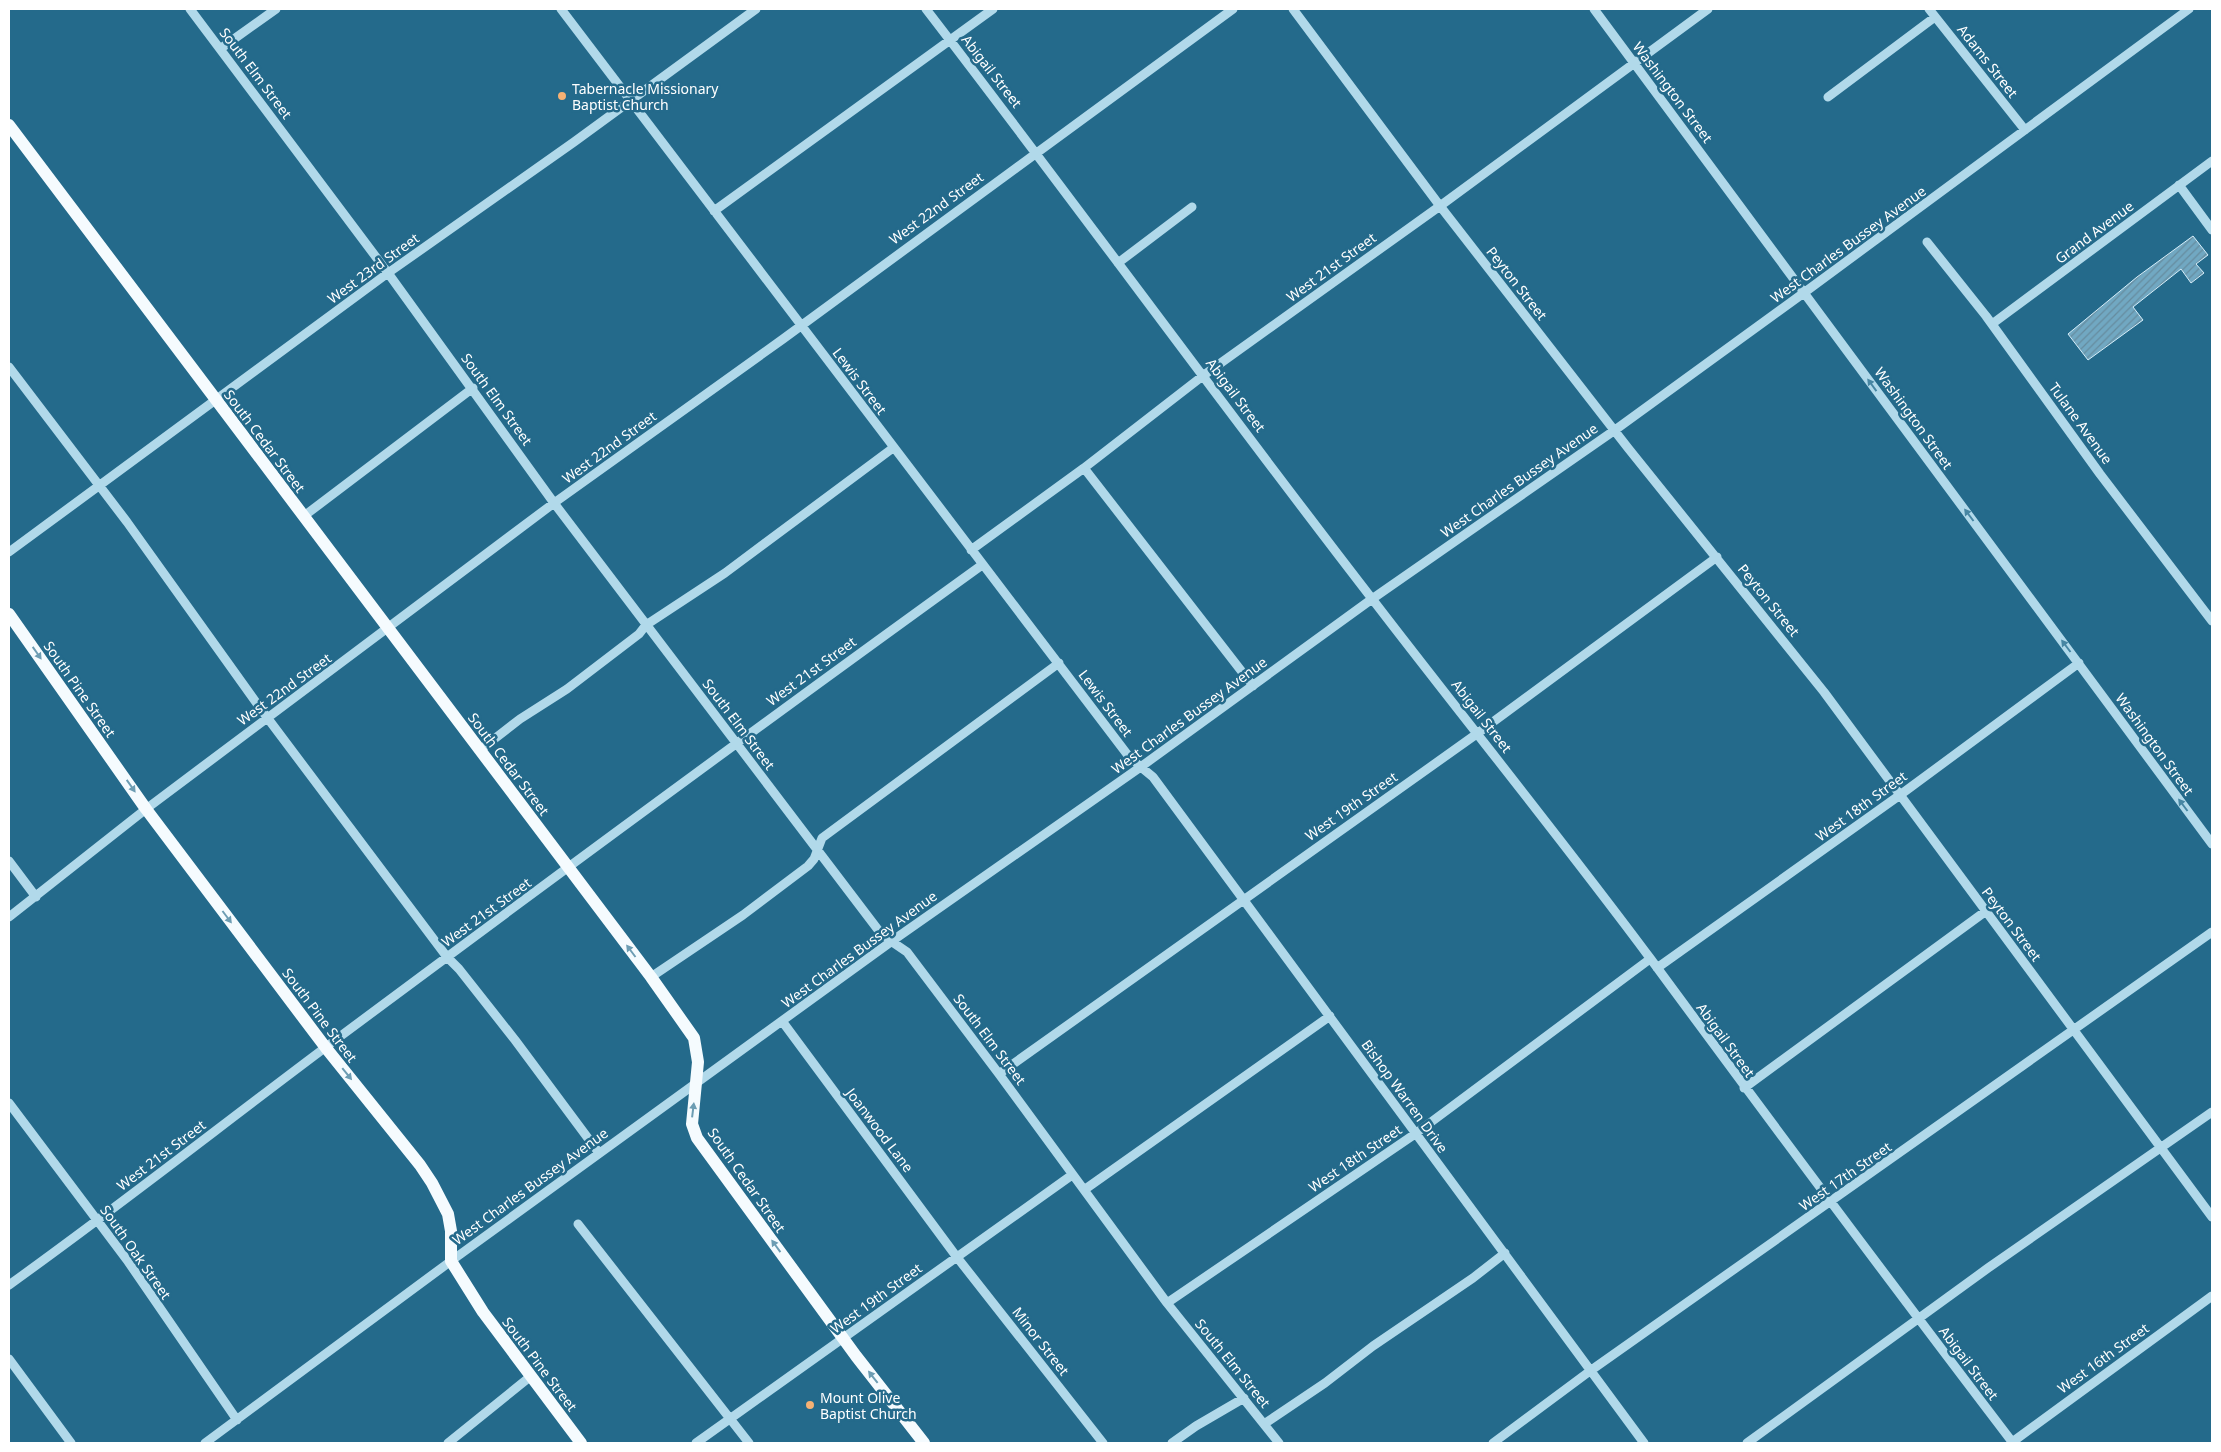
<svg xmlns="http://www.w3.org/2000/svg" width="2221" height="1452" font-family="'Noto Sans',sans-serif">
<defs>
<pattern id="building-hatch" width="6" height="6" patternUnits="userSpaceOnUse" patternTransform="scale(1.25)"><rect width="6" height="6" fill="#71a8c2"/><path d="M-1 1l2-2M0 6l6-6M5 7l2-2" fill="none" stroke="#668c9f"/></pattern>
</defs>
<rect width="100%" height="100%" fill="#246a8b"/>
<!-- building -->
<path fill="url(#building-hatch)" stroke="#d6edf8" d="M2193,236L2208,255L2196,264L2204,273L2191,283L2181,269L2133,307L2143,320L2088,360L2068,334L2137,277Z"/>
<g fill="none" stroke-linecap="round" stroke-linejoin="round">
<!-- minor -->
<path stroke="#b1d9ea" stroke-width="9" d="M190,9L388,273L554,503L882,935L907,952L999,1074L1167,1303L1279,1443
M561,9L1130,758L1153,777L1644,1443
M926,9C1077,205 1222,405 1373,600C1465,720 1560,837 1650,958C1770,1121 1891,1283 2013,1443
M1293,9L1440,206L1628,448L1824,692L2212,1217
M1594,9L2212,844
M1929,9L2025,130
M220,49L276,9
M1828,97L1935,17
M2179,185L2212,230
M714,211L993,9
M1927,242L1986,316L2100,474L2212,621
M1118,263L1192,207
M1992,324L2212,161
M9,367L127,522L263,712L447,957L459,969L515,1040L599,1153
M1084,468L1253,686
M304,516L473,388
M971,550L1084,468L1204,375L1440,206L1708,9
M9,552L388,273L574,142L756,9
M480,750L520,719L567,689L639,634L646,625L725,573L893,448
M9,861L36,897
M9,917L146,809L554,503L783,339L1233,9
M1657,968L1900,795L2079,663
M651,977L743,915L808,866L814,859L822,838L1059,663
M782,1021L956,1256L1103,1443
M999,1074L1478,733L1717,557
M1744,1088L1986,911
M9,1103L127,1260L237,1420
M1084,1190L1330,1016
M578,1224L749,1443
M9,1285C118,1207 223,1124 330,1044C546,883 763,723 982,565
M1167,1303L1415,1134L1650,959
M9,1359L71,1443
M1264,1424L1325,1383L1373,1346L1473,1278L1505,1253
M205,1443L451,1261L892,941L1142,766L1372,599L1615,430L1805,292L2189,9
M448,1443L531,1376
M696,1443L1072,1175
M1172,1443L1196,1426L1244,1398
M1493,1443L1590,1371L2212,932
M1747,1443L1988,1268L2212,1112
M2011,1443L2212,1296"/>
<!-- major -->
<path stroke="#f5fbfe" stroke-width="12" d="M9,125L651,977L694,1038L698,1062L692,1124L697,1138L856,1356L924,1443
M9,614L146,809L326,1048L420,1165L432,1183L448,1214L451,1231V1261L483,1312L581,1443"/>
</g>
<!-- one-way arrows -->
<defs><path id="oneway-solid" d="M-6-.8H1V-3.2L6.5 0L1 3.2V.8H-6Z" transform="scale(1.25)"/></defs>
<g fill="#4786a3">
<use href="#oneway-solid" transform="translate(1872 385) rotate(-126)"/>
<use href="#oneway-solid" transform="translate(1969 515) rotate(-127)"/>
<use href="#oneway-solid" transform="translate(2066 646) rotate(-127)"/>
<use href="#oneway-solid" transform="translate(2183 805) rotate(-127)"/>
</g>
<g fill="#6d9db3">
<use href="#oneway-solid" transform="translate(37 653) rotate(55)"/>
<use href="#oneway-solid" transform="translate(131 786) rotate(55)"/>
<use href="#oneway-solid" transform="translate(227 917) rotate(53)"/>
<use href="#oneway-solid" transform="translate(631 951) rotate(-127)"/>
<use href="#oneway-solid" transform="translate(347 1074) rotate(51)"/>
<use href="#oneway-solid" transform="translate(693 1110) rotate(-83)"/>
<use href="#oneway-solid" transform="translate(776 1246) rotate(-126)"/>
<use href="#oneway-solid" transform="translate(873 1377) rotate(-128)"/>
</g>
<!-- markers -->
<g fill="#f5b174" stroke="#246a8b" stroke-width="2">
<circle cx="562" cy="96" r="5"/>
<circle cx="810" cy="1405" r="5"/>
</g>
<g text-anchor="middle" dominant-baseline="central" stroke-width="5" stroke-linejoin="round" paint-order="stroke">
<!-- street labels -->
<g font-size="14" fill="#fff" stroke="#246a8b">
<text transform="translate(1988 61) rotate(52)">Adams Street</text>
<text transform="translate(992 71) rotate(52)">Abigail Street</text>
<text transform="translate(256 73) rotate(53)">South Elm Street</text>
<text transform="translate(1673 92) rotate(53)">Washington Street</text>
<text transform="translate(936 208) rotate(-36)">West 22nd Street</text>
<text transform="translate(2094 232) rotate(-37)">Grand Avenue</text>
<text transform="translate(1848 244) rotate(-36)">West Charles Bussey Avenue</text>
<text transform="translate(1331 267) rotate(-36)">West 21st Street</text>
<text transform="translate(373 268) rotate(-36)">West 23rd Street</text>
<text transform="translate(1517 283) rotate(52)">Peyton Street</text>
<text transform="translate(860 381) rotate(53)">Lewis Street</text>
<text transform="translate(1236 395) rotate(53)">Abigail Street</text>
<text transform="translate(497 399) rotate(54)">South Elm Street</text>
<text transform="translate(1914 418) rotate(54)">Washington Street</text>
<text transform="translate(2081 423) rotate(54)">Tulane Avenue</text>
<text transform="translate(265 441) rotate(53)">South Cedar Street</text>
<text transform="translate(609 447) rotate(-36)">West 22nd Street</text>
<text transform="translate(1519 480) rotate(-35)">West Charles Bussey Avenue</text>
<text transform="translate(1769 600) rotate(51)">Peyton Street</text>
<text transform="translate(811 671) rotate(-36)">West 21st Street</text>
<text transform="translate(80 689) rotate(55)">South Pine Street</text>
<text transform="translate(284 689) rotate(-36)">West 22nd Street</text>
<text transform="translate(1106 703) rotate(53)">Lewis Street</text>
<text transform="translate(1189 715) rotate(-36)">West Charles Bussey Avenue</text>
<text transform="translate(1482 716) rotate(52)">Abigail Street</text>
<text transform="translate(739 724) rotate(53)">South Elm Street</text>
<text transform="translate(2155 744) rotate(54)">Washington Street</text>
<text transform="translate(509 764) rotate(53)">South Cedar Street</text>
<text transform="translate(1351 806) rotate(-35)">West 19th Street</text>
<text transform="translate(1861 806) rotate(-36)">West 18th Street</text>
<text transform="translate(486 912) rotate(-36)">West 21st Street</text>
<text transform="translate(2012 924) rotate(53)">Peyton Street</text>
<text transform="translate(859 949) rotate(-36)">West Charles Bussey Avenue</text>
<text transform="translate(320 1015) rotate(53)">South Pine Street</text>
<text transform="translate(990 1039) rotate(53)">South Elm Street</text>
<text transform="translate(1726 1040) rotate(54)">Abigail Street</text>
<text transform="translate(1405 1096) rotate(54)">Bishop Warren Drive</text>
<text transform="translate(880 1130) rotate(53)">Joanwood Lane</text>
<text transform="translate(161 1155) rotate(-37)">West 21st Street</text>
<text transform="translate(1355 1158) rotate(-34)">West 18th Street</text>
<text transform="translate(1845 1176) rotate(-35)">West 17th Street</text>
<text transform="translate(747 1180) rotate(55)">South Cedar Street</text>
<text transform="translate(530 1186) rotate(-36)">West Charles Bussey Avenue</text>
<text transform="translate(136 1252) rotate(55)">South Oak Street</text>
<text transform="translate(876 1298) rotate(-36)">West 19th Street</text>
<text transform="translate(1041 1341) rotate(52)">Minor Street</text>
<text transform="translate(2103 1358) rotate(-36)">West 16th Street</text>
<text transform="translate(1233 1363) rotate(51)">South Elm Street</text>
<text transform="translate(1969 1363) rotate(53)">Abigail Street</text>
<text transform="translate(540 1364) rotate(53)">South Pine Street</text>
</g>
<!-- poi labels -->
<g font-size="14" fill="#fff" stroke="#246a8b" text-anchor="start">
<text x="572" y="88">Tabernacle Missionary<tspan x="572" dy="16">Baptist Church</tspan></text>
<text x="820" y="1397">Mount Olive<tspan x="820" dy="16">Baptist Church</tspan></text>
</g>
</g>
<!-- border -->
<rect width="2221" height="1452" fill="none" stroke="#ffffff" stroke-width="20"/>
</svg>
